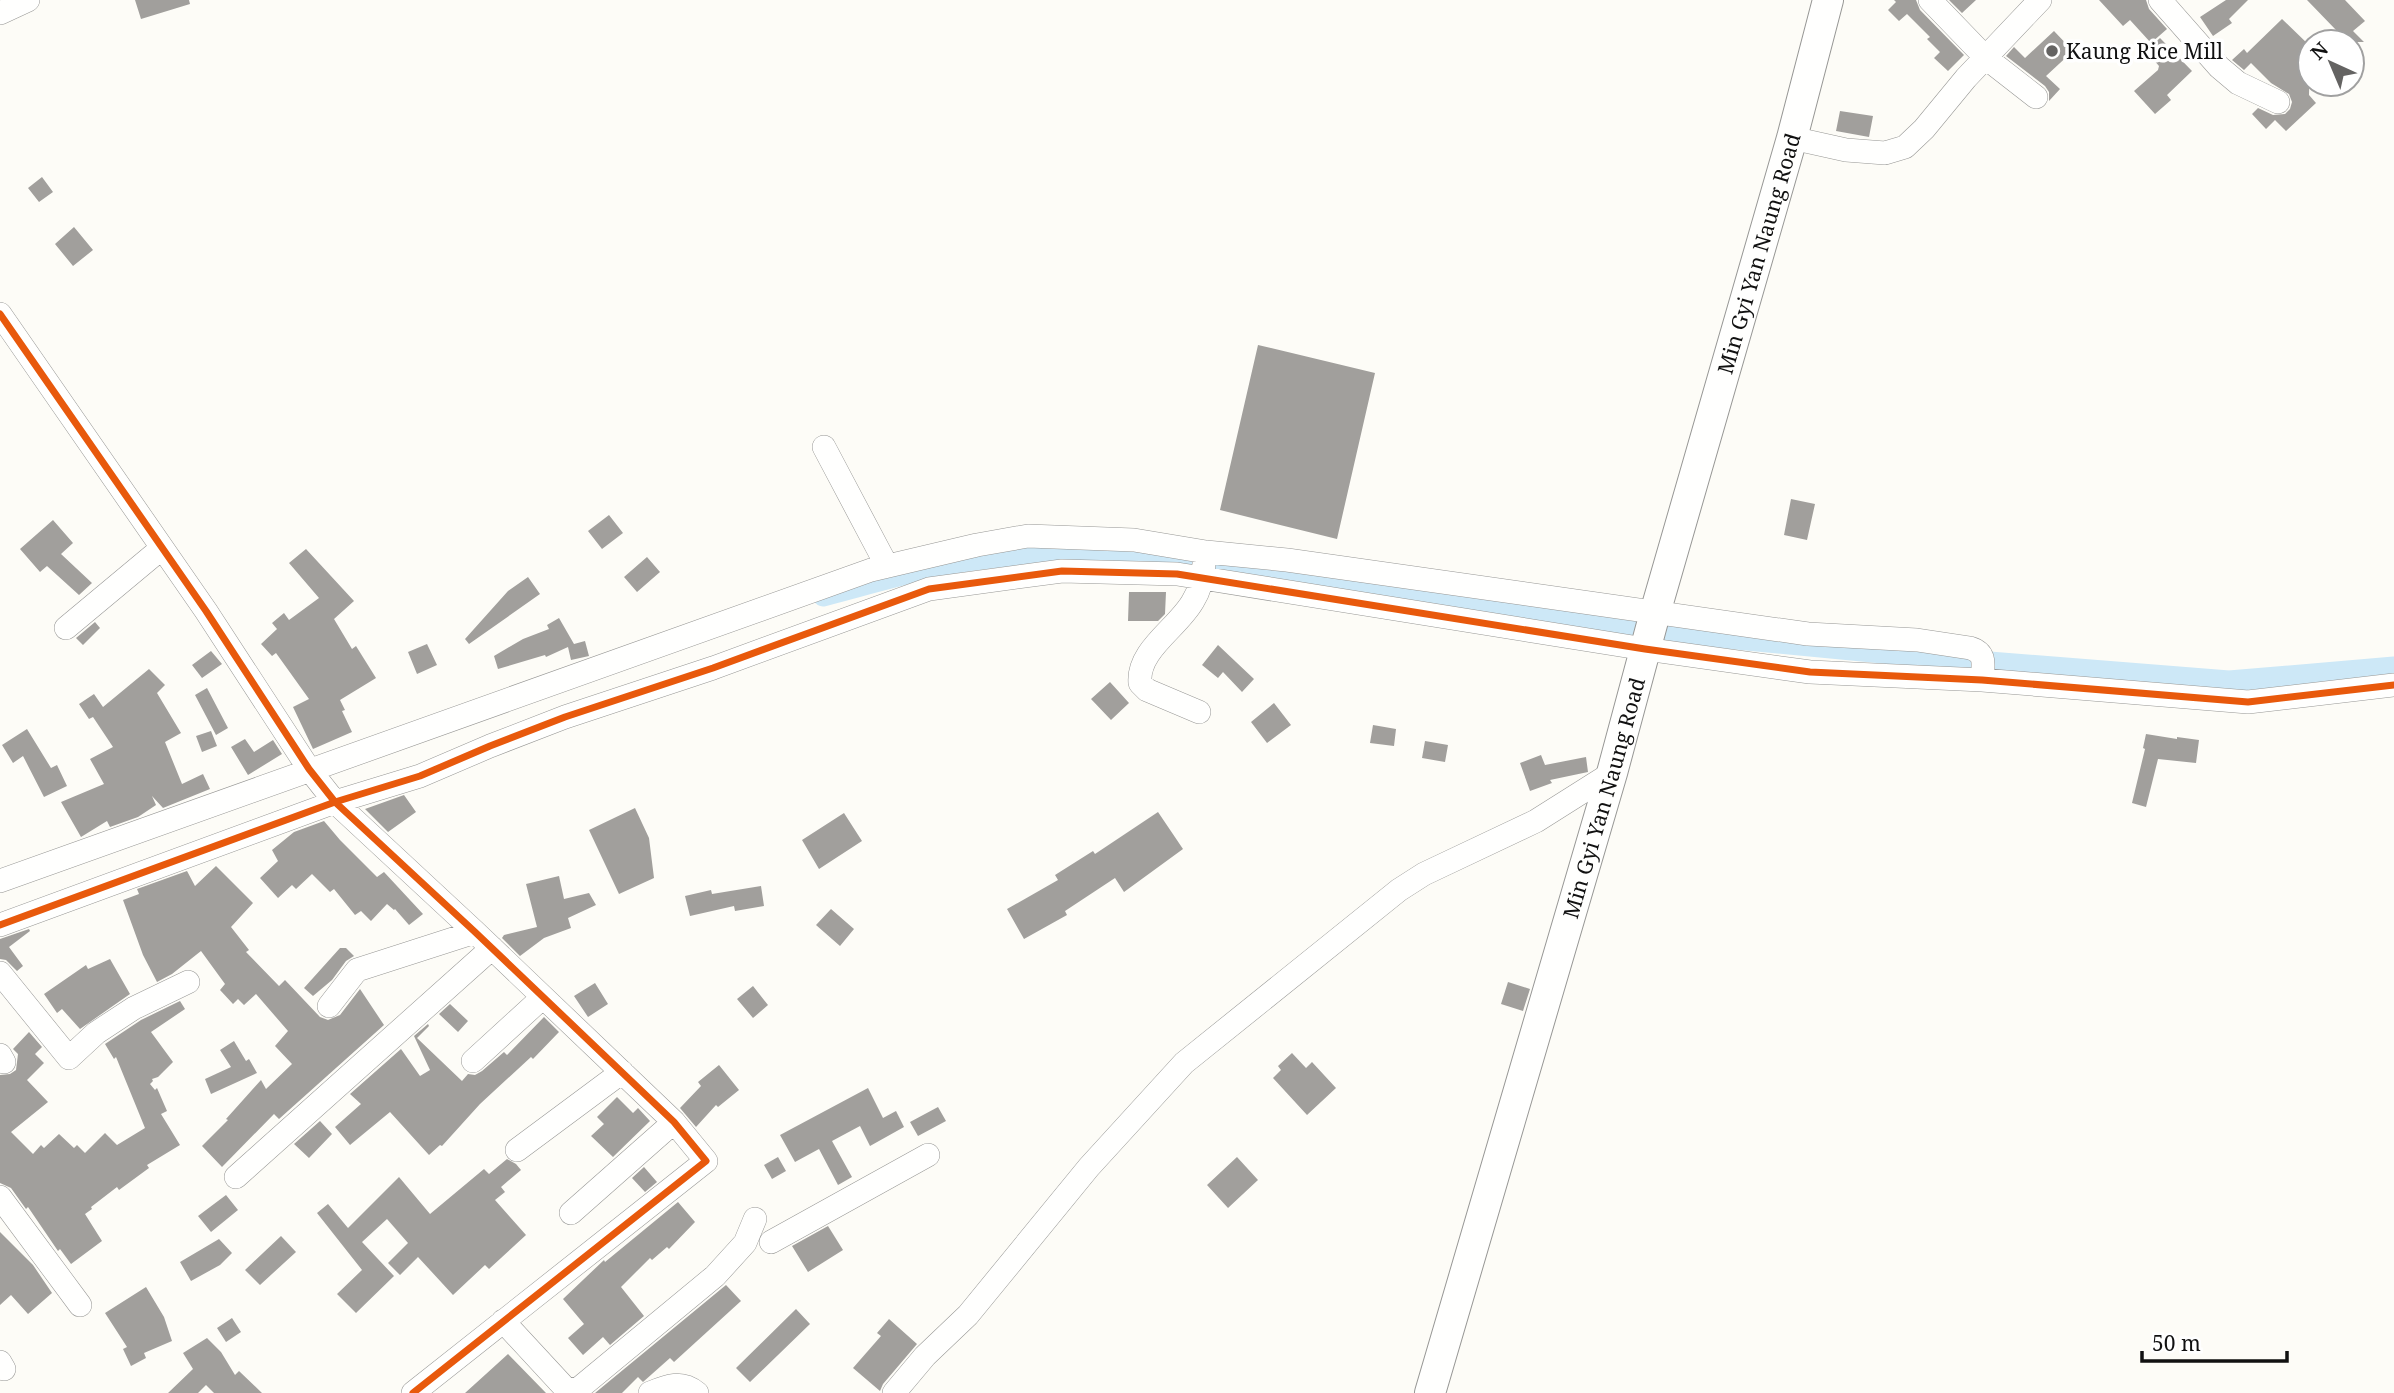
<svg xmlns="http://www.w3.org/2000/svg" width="2394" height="1393" font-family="'Noto Serif',serif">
<rect width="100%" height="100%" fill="#fdfcf7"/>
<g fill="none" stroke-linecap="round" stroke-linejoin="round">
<!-- canal -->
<path stroke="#cde8f7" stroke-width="21" d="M823,596C881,581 941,562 1000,557C1061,552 1121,556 1181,559L1684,634L1914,656L2229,681L2394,667"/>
</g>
<!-- building -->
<path fill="#a19f9c" d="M135,0H189L190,4L141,19Z
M1894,0H1916L1920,10L1964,55L1948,71L1934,58L1940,52L1927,39L1930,37L1907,14L1899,21L1888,10L1896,2Z
M1949,0H1976L1962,13Z
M2099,0H2146L2149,9L2167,29L2151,43L2130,20L2123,26Z
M2226,0H2248L2229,19L2232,23L2213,36L2200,17Z
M2307,0H2345L2365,21L2353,31L2364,42H2323L2336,30Z
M2282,19L2310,46L2309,95L2316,103L2286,131L2275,120L2266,129L2252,114L2258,108L2273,115L2285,114L2290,109L2292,102L2289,94L2271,83L2251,63L2244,70L2232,60L2244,49L2247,53Z
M2054,31L2073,51L2046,76L2060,89L2049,101V92L2045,86L2006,56L2014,47L2025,58Z
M2160,38L2192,71L2167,95L2171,100L2155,114L2134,91L2158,70L2159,66L2146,51Z
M1840,111L1873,116L1869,137L1836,131Z
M42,177L53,192L39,202L28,188Z
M74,227L93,250L73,266L55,244Z
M1258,345L1375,373L1337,539L1220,510Z
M1791,499L1815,504L1807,540L1784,535Z
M609,515L623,533L602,549L588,531Z
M53,520L73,543L61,554L92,583L79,595L47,566L40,572L20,549Z
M306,549L354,601L334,619L352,649L356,646L376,678L340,700L345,710L342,711L352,732L313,749L293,707L309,699L276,653L272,656L261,644L277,629L272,623L284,613L289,620L319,598L289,563Z
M647,557L660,572L637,592L624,577Z
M528,577L540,594L469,644L465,639L508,591Z
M1129,592H1166L1165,614L1158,621H1128Z
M559,618L574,644L585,641L589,656L571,660L568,647L546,657L545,655L498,669L494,656L523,639L549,629L547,625Z
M95,622L100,628L83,645L76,638Z
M427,644L437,665L417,674L408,652Z
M1218,645L1254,679L1242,692L1223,672L1218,678L1202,665Z
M211,651L222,664L202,678L192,665Z
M149,669L165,685L157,693L181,733L165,742L182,784L203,774L210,789L163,808L152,796L156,805L138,817L110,827L107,821L81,837L61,802L104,784L90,759L113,747L93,717L89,719L79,704L94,694L103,707Z
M1110,682L1129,703L1111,720L1091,699Z
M207,688L228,728L216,735L195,695Z
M1274,703L1291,725L1267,743L1251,722Z
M1373,725L1396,729L1394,746L1370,743Z
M27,729L51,768L57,765L67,786L44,797L23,756L13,763L2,745Z
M211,731L217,746L202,752L196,736Z
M2146,734L2177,739V737L2199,740L2196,763L2158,759L2146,807L2132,803L2145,749L2143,748Z
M245,739L254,752L273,740L282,754L248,775L231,747Z
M1425,741L1448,745L1445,762L1422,758Z
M1541,755L1545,765L1586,757L1588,772L1550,780L1552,783L1530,791L1520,763Z
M404,795L416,812L388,832L365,809Z
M635,808L649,838L654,878L619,894L589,830Z
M1158,812L1183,849L1124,892L1115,878L1065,911L1067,915L1024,939L1007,909L1058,880L1055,875L1093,851L1095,854Z
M844,813L862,841L819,869L802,840Z
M324,821L340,840L377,877L384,872L423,914L409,925L395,909L394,910L387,904L371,921L361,911L355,915L334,889L330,892L312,874L296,889L292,885L278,898L260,878L278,861L272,850L294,832Z
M216,866L253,903L231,927L249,950L246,952L279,986L285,980L320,1017L328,1020L340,1015L360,989L384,1025L279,1119L274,1114L222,1167L202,1146L228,1120L226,1119L261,1080L266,1089L292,1064L275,1046L288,1031L256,994L244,1005L238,999L233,1004L220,990L225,984L201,951L172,974L157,982L143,955L123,900L139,894L137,889L187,871L195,886Z
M559,876L564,899L589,893L596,905L568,918L571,928L544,938L520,956L502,938L504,935L537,927L526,884Z
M761,886L764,906L735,911L734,906L690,916L685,896L711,890L712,894Z
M831,909L854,929L840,946L816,925Z
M29,929L30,931L9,947L23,966L17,971L6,960L0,959V939Z
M340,948H346L354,956L346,961L332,980L313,996L304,988Z
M110,959L130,994L80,1029L62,1009L57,1013L44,994L86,965L88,969Z
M1508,982L1530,989L1523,1011L1501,1004Z
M595,983L608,1004L588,1017L574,996Z
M753,986L768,1005L753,1018L737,999Z
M180,1001L185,1009L151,1032L173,1062L158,1077L152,1079L153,1081L150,1084L155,1090L157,1088L167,1111L161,1114L180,1145L147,1165L149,1168L119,1190L117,1187L91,1207L92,1209L85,1214L102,1241L71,1264L60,1249L58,1251L28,1207L26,1209L11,1188L0,1183V1075L10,1074L16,1070L18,1054L13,1049L29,1032L42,1047L35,1054L44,1063L27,1080L48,1102L11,1132L33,1154L41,1145L44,1148L59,1134L74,1148L77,1145L85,1153L105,1133L117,1145L145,1128L116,1057L114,1059L105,1044L141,1020Z
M450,1004L468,1021L458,1032L439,1014Z
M544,1017L559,1032L533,1059L531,1057L480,1104L442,1146L440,1145L429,1155L390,1112L350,1145L335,1127L361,1104L350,1094L401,1049L420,1076L430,1070L414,1036L428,1024L429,1026L417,1038L462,1081L468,1074L475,1075L482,1071L504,1052L507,1055Z
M234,1041L246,1061L249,1059L257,1073L211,1094L205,1079L231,1067L220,1050Z
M1292,1053L1306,1068L1312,1062L1336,1088L1307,1115L1273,1078L1281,1070L1278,1066Z
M719,1065L739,1090L718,1107L716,1105L696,1127L680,1108L701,1086L698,1082Z
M868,1088L883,1118L896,1111L904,1127L870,1146L860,1126L832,1141L852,1177L838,1185L819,1149L795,1162L780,1135Z
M617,1097L633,1113L638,1108L650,1121L613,1157L591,1136L604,1124L597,1117Z
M938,1107L946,1121L918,1136L910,1122Z
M320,1121L332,1134L309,1158L294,1144Z
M778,1157L786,1171L772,1179L764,1165Z
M1237,1157L1258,1180L1228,1208L1207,1185Z
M507,1159L516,1164L521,1170L501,1187L505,1192L495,1200L526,1235L489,1269L485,1265L453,1295L418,1257L400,1275L388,1263L408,1243L387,1219L362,1242L394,1276L356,1313L337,1294L362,1270L317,1213L328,1204L348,1228L399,1177L430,1214L484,1169L489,1174Z
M644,1167L657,1182L645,1192L632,1178Z
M226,1195L238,1210L211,1232L198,1216Z
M678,1202L695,1222L669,1249L667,1247L652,1260L650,1258L621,1287L644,1316L610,1345L603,1337L583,1355L568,1338L584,1324L563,1299L604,1260L605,1262Z
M828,1226L843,1250L808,1272L792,1246Z
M0,1232L33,1265L52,1293L28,1314L11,1295L0,1305Z
M281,1236L296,1252L260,1285L245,1270Z
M219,1239L232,1253L220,1265L191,1281L180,1262Z
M726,1285L741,1301L674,1362L670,1358L643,1382L638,1377L622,1393H595Z
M146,1287L164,1317L172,1341L144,1353L146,1358L131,1366L123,1349L127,1347L105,1313Z
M796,1309L810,1324L750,1382L736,1368Z
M232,1318L241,1332L226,1342L217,1328Z
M889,1319L917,1344L883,1384L880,1391L853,1368L881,1336L877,1333Z
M207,1338L221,1352L235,1375L239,1371L262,1393H214L206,1385L198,1393H168L193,1369L183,1353Z
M508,1354L546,1393H465L486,1374Z"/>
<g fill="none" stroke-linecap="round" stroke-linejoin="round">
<defs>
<path id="minor" d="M1930,0L1986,58L2036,97
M2160,0L2219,67L2238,83L2278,102
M0,13L28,0
M1792,138L1846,150L1885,153L1905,147L1924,129L1966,78L2040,0
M0,314L206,611L309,769L335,802L475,932L674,1122L706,1161L413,1393
M824,447L887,566
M66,628L162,548
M1199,712L1147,690L1140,683C1137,650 1178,628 1193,601C1200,590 1203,577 1204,564
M0,881L871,570L977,545L1028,536L1134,540L1206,552L1287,560L1808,634L1917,640L1970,648C1987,653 1983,665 1982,680
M0,925L335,802L420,776L490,746L565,717L713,668L929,589L1062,571L1177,574L1645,649L1810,672L1982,680L2248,702L2394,685
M0,973L69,1058L96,1033L134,1008L188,982
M329,1006L357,970L475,932
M0,1055L4,1062
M473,1061L543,997
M517,1150L622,1072
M236,1177L492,948
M0,1197L80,1305
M571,1213L674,1122
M771,1242L928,1155
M503,1321L565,1388L577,1390L715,1276L745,1243L755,1219
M0,1362L4,1369
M650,1393C667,1386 681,1380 697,1393
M894,1393L925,1356L968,1315L1089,1167L1184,1063L1399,890L1424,874L1536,821L1612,773"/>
<g id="tertiary">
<path id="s1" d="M1430,1393L1612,773L1655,613L1792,138L1828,0"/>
</g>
</defs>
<!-- minor casing -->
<use href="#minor" stroke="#979795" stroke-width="24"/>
<!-- tertiary casing -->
<use href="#tertiary" stroke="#979795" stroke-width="32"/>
<!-- minor -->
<use href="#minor" stroke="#fffffe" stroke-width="23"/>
<!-- tertiary -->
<use href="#tertiary" stroke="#fffffe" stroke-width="30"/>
<defs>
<path id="cycleway" d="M0,314L206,611L309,769L335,802L475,932L674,1122L706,1161L413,1393
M0,925L335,802L420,776L490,746L565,717L713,668L929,589L1062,571L1177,574L1645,649L1810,672L1982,680L2248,702L2394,685"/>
</defs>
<!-- cycleway casing -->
<use href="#cycleway" stroke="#fff" stroke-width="11"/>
<!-- cycleway -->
<use href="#cycleway" stroke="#e8590c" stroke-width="7"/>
</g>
<!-- markers -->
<circle fill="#646362" stroke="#fff" stroke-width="2.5" cx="2052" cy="51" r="7"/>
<g text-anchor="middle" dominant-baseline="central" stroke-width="7" stroke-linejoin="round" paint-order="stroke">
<!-- poi labels -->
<g font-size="21" fill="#111" stroke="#fff" text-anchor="start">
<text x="2066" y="51">Kaung Rice Mill</text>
</g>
<!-- street labels -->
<g font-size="21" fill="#111" stroke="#fff">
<text stroke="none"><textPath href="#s1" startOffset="1186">Min Gyi Yan Naung Road</textPath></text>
<text stroke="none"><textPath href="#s1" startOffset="620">Min Gyi Yan Naung Road</textPath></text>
</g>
</g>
<!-- north arrow -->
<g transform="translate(2331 63) rotate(316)"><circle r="33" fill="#ffffff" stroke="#a0a0a0" stroke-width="2"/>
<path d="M0-5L12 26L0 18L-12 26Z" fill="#646362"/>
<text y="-10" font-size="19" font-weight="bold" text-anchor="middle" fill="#111111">N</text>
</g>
<!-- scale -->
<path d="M2142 1351v10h145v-10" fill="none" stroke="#111111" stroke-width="3.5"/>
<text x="2152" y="1351" font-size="21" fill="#111111" stroke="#ffffff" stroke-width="5" paint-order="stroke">50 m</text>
</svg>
